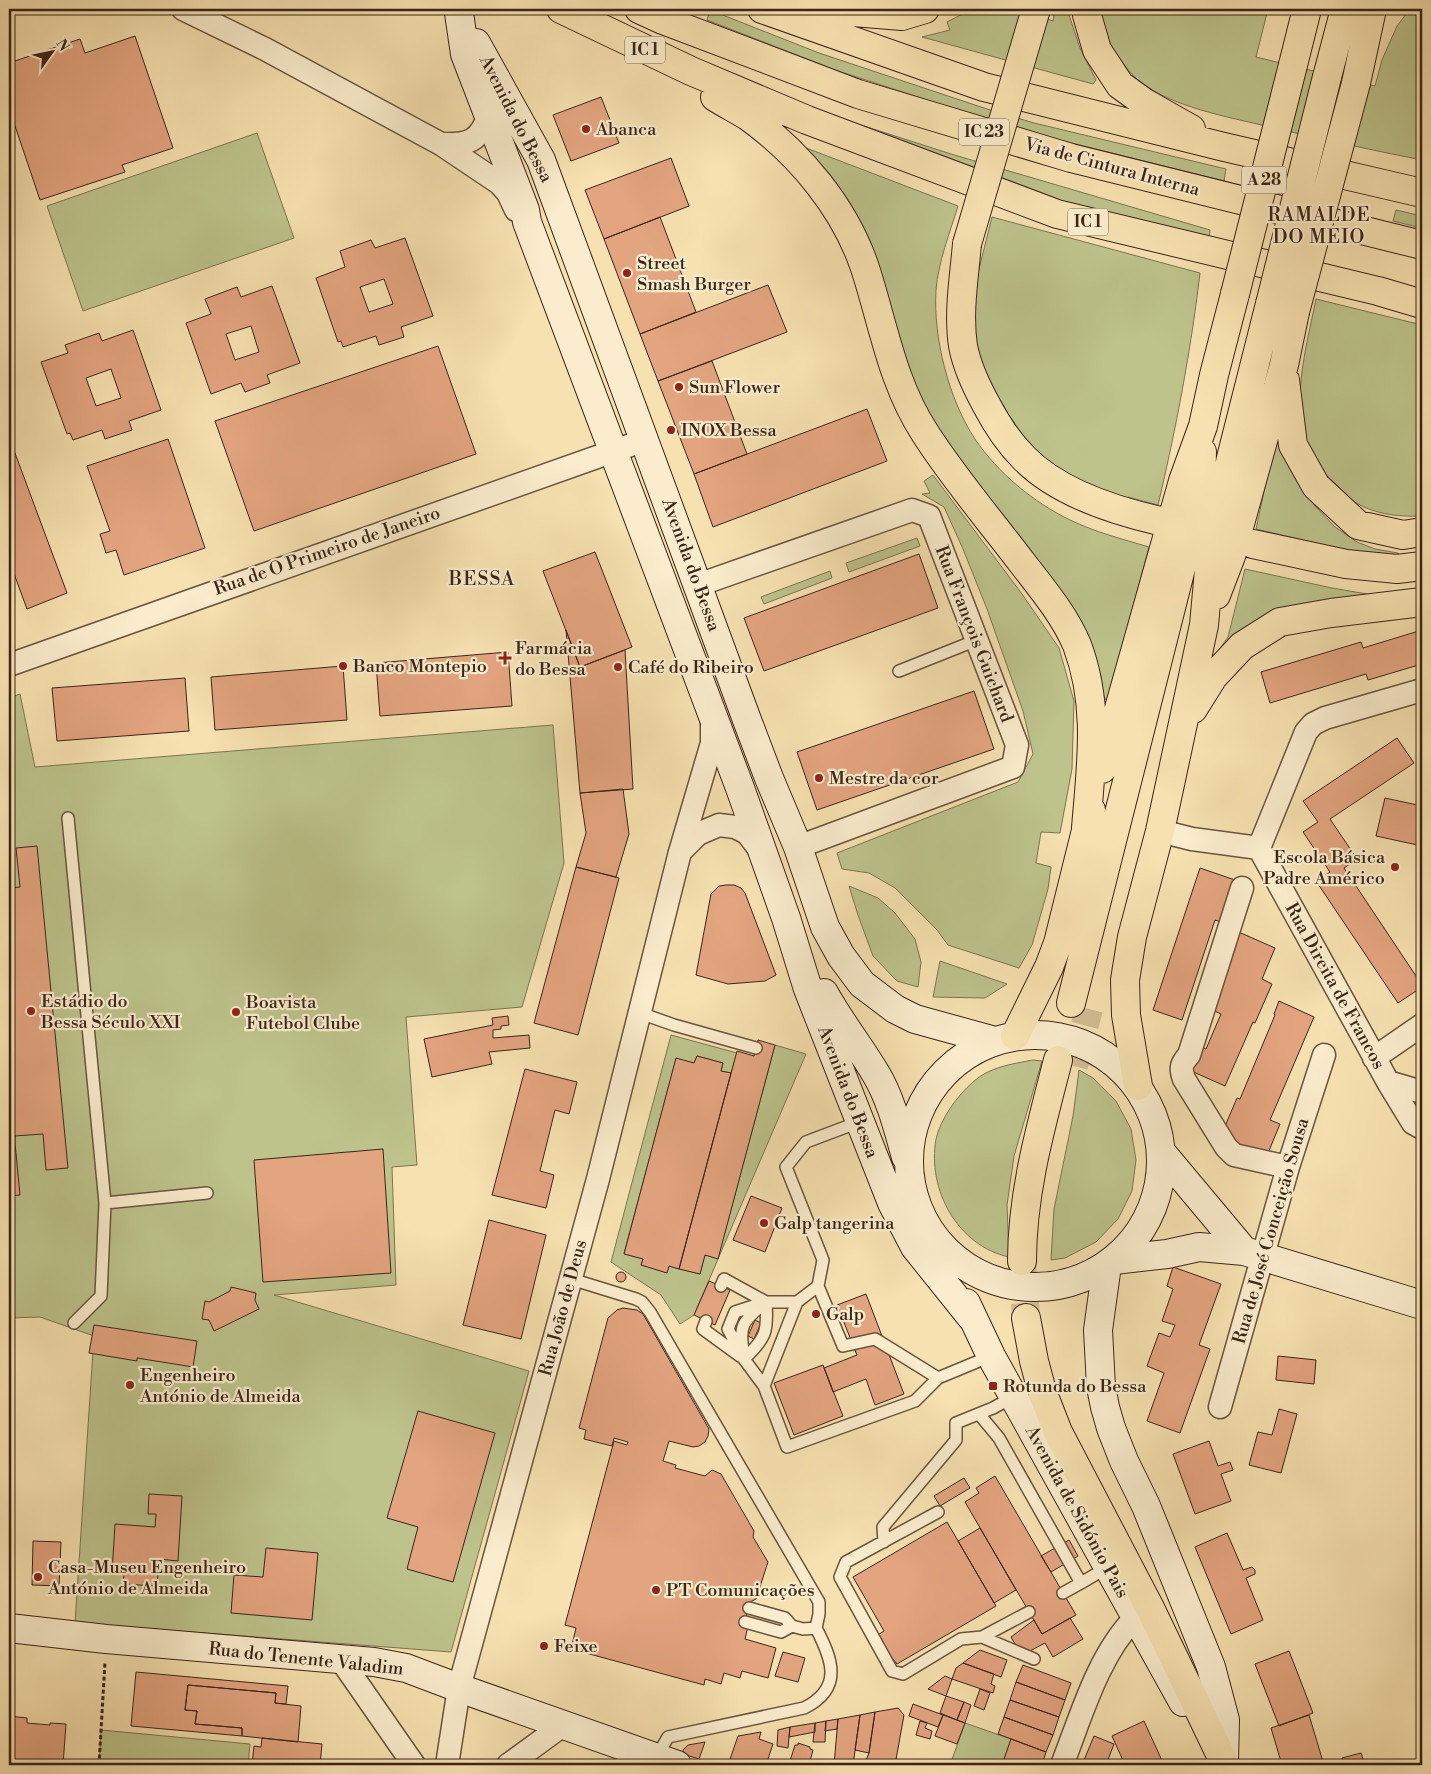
<svg xmlns="http://www.w3.org/2000/svg" width="1431" height="1774" font-family="'Libre Bodoni',serif">
<rect width="100%" height="100%" fill="#f7e1b0"/>
<filter id="stains"><feTurbulence type="fractalNoise" baseFrequency=".004" numOctaves="4"/><feColorMatrix values="0 0 0 0 .2 0 0 0 0 .09 0 0 0 0 .02 0 0 0 .5 -.17"/></filter>
<radialGradient id="worn" r=".72"><stop offset=".6" stop-color="#630" stop-opacity="0"/><stop offset="1" stop-color="#630" stop-opacity=".3"/></radialGradient>
<!-- green -->
<path fill="#bdc38b" stroke="#7c7452" d="M972,9H1018L1053,21L1055,9H1067L1080,48L1096,80L1093,84L922,37L950,30L947,22Z
M1098,9H1268L1256,57L1375,86L1382,60L1397,26L1410,9H1422V160C1371,150 1321,139 1270,127C1229,117 1170,107 1138,80C1127,71 1109,45 1104,31C1101,24 1100,16 1098,9Z
M710,10L819,53L987,109L1034,123L1226,169L1224,181L1020,130L838,71L707,20Z
M864,126L951,154L1210,230L1209,240L1062,204L863,131Z
M257,133L294,238L83,311L47,206Z
M801,146L958,206C950,232 938,263 936,290C933,338 949,400 975,439C998,473 1033,502 1070,520C1095,532 1122,539 1149,547L1113,681L1111,698L1106,700L1103,695L1101,676L1086,638L930,429Z
M1396,210L1422,216V228L1393,221Z
M992,217L1200,273C1191,350 1176,429 1158,505L1128,497L1125,502L1084,487L1036,455L1016,434L980,362L974,333L973,305L977,277Z
M1316,299L1422,325V516C1397,517 1371,514 1350,499C1345,495 1341,490 1337,485C1328,477 1318,467 1312,456C1288,407 1306,350 1316,299Z
M1279,442L1282,446L1295,478L1314,505L1335,527L1357,542L1375,549L1398,553L1401,556H1372L1256,529L1274,445Z
M933,475L1022,594L1059,648L1074,701L1072,769L1060,833L1041,832L1036,863L1051,867L1048,889L1032,945L1019,968L948,945L937,930L895,888L869,873L842,869L837,853L1018,782L1033,754L1023,711L987,609L963,549L944,507L922,494L930,493L924,481Z
M917,538L920,546L849,572L846,563Z
M1245,569L1332,588L1373,595L1225,650L1221,647L1228,637Z
M830,571L832,578L764,604L761,597Z
M20,694L35,767L553,725L564,863L522,1007L406,1017L417,1165L392,1167L396,1285L274,1295L529,1371L451,1652L75,1623L94,1336L40,1317L9,1318V698Z
M849,886L878,898L895,913L915,939L921,962L918,987L897,981L873,956L858,915Z
M940,961L1007,984L985,998L933,997Z
M671,1035L737,1053L731,1073L721,1071L723,1063L697,1056L694,1063L676,1059L624,1253L643,1259L641,1265L667,1272L669,1266L700,1274L705,1255L718,1258L775,1045L806,1054L694,1315L680,1324L661,1295L611,1262Z
M1033,1060L1042,1061L1014,1156L1007,1205L1009,1257C958,1246 927,1190 936,1139C941,1118 957,1096 973,1082C989,1067 1012,1064 1033,1060Z
M1079,1070L1093,1078L1116,1101L1131,1129L1136,1160L1132,1191L1118,1219L1096,1242L1065,1258L1051,1260L1054,1209L1073,1116Z
M965,1723L1011,1739L1002,1765H950Z
M101,1730L250,1744L248,1765H99Z"/>
<!-- building -->
<path fill="#e3a480" stroke="#3a2518" fill-rule="evenodd" d="M135,36L173,148L122,165L125,172L40,200L9,108V63L80,39L85,53Z
M601,97L619,143L571,161L553,115Z
M671,158L689,206L604,239L585,190Z
M660,217L696,312L640,334L604,239Z
M405,238L433,316L401,327L404,337L379,345L376,336L343,347L341,341L338,342L316,278L345,267L340,251L371,240L375,248ZM384,279L393,304L369,312L360,287Z
M768,285L787,332L658,381L640,334Z
M272,286L300,363L267,375L270,383L245,392L241,383L211,394L186,323L211,314L205,299L237,287L241,297ZM251,326L259,352L235,360L226,334Z
M133,330L161,410L129,421L132,430L105,439L102,430L73,440L70,433L67,434L41,362L68,353L65,345L99,333L102,341ZM111,369L121,398L96,406L86,378Z
M438,346L476,454L254,531L215,421Z
M712,361L747,454L694,474L658,381Z
M867,409L887,461L713,527L694,474Z
M9,437L67,593L27,609L9,560Z
M168,439L205,548L124,575L116,550L106,553L100,534L110,531L87,466Z
M595,552L632,647L580,667L543,571Z
M919,554L938,608L764,671L744,618Z
M566,630L580,667L625,650L633,789L580,793Z
M1422,630V664L1368,680L1366,674L1270,703L1261,672L1361,642L1363,648Z
M508,652L512,706L380,716L376,663Z
M343,666L347,720L215,730L211,677Z
M185,678L189,731L57,741L52,688Z
M974,691L994,749L817,810L797,752Z
M1397,738L1414,763L1330,819L1357,859L1344,868L1422,985V987L1398,1003L1316,881L1330,872L1303,832L1318,822L1303,801Z
M623,789L629,834L616,877L576,867L586,833L580,793Z
M1385,798L1422,806V846L1376,836Z
M37,846L68,1168L46,1170L43,1134L15,1136V1143L9,1144V888L20,887L16,848Z
M576,867L619,878L578,1035L534,1023Z
M1200,868L1235,880L1221,922L1215,920L1182,1020L1153,1010Z
M726,885H734L741,888L745,893L776,975L765,981L728,984L696,975L711,894L719,886Z
M1234,930L1275,948L1262,979L1272,984L1255,1023L1253,1022L1225,1086L1189,1070L1200,1046L1206,1049L1221,1014L1208,1008Z
M1279,1001L1314,1017L1270,1120L1280,1124L1266,1158L1220,1138L1237,1098L1240,1099L1275,1015L1274,1014Z
M508,1016L509,1025L501,1026V1029L493,1030V1038L529,1035L530,1048L489,1052L492,1064L432,1077L424,1039L493,1025L492,1018Z
M758,1040L775,1045L718,1259L705,1255L700,1274L679,1269L737,1051L754,1056Z
M697,1056L723,1063L721,1071L731,1073L679,1269L669,1266L667,1273L641,1265L643,1259L624,1254L676,1058L694,1063Z
M525,1069L577,1082L569,1114L555,1110L540,1171L554,1175L546,1208L492,1195Z
M15,1143L20,1195L9,1196V1144Z
M383,1149L391,1273L263,1282L254,1160Z
M751,1196L782,1208L765,1252L733,1240Z
M489,1220L546,1235L521,1339L463,1325Z
M1173,1267L1221,1284L1199,1345L1210,1349L1180,1433L1147,1421L1164,1373L1147,1366L1159,1333L1170,1337L1175,1325L1162,1321L1173,1289L1167,1286Z
M616 1277a5 5 0 1 1 10 0a5 5 0 1 1-10 0Z
M709,1281L730,1290L715,1325L694,1315Z
M231,1287L256,1293L255,1300L259,1309L214,1331L209,1320L202,1319L205,1301L209,1302L230,1291Z
M866,1294L904,1394L875,1405L866,1379L833,1392L824,1368L857,1355L837,1305Z
M623,1308L637,1310L643,1314L709,1429L708,1436L705,1442L699,1446L693,1447L669,1441L663,1461L676,1465L675,1468L705,1476L712,1470L721,1474L754,1531L753,1537L768,1562L756,1599L750,1602L744,1625L748,1626L745,1639L776,1648L768,1678L742,1671L740,1678L724,1673L721,1684L705,1679L704,1685L571,1649L576,1628L565,1625L614,1441L627,1445L628,1442L614,1438L612,1446L584,1439L586,1430L579,1428L608,1318L617,1310Z
M755,1320L761,1323L754,1339L748,1336Z
M94,1325L197,1341L193,1367L137,1358V1361L89,1353Z
M1278,1356L1316,1360L1314,1384L1276,1380Z
M823,1365L843,1416L794,1435L774,1383Z
M1279,1409L1297,1414L1281,1473L1249,1465L1258,1432L1272,1435Z
M418,1411L495,1433L453,1582L407,1569L418,1527L387,1518Z
M1209,1441L1218,1466L1230,1462L1233,1470L1221,1474L1231,1501L1195,1514L1173,1454Z
M995,1476L1076,1615L1042,1634L965,1502L979,1493L976,1488Z
M964,1478L970,1488L940,1506L934,1496Z
M149,1494L182,1496L178,1561L159,1559L157,1586L123,1584L124,1574L112,1573L115,1524L155,1527L156,1514H148Z
M947,1522L996,1606L897,1664L882,1646L876,1636L884,1631L853,1577Z
M980,1528L1016,1590L994,1603L958,1541Z
M1227,1533L1243,1570L1252,1567L1255,1570V1574L1246,1578L1263,1620L1231,1634L1195,1547Z
M1069,1540L1078,1556L1051,1572L1041,1556Z
M33,1541L61,1542L59,1586L32,1585Z
M266,1548L318,1553L312,1620L231,1613L234,1575L263,1577Z
M1070,1618L1083,1639L1053,1657L1045,1643L1028,1652L1015,1644L1011,1637L1034,1620L1042,1634Z
M980,1650L1007,1660L1001,1677L963,1663Z
M1289,1651L1313,1713L1279,1726L1255,1664Z
M783,1652L805,1658L798,1682L775,1676Z
M963,1663L994,1674L991,1684L995,1686L993,1693L952,1679L956,1668Z
M1023,1665L1071,1683L1065,1700L1016,1682Z
M136,1672L288,1686L286,1704L275,1703L276,1693L188,1685L185,1710L197,1711L195,1724L242,1728V1736L131,1726Z
M945,1676L952,1679L946,1696L928,1689Z
M1016,1682L1065,1700L1059,1717L1010,1700Z
M188,1685L276,1693L275,1703L301,1706L298,1742L242,1736V1728L195,1724L197,1711L185,1710Z
M980,1689L990,1693L984,1710L974,1706Z
M946,1696L964,1702L957,1720L940,1713Z
M1010,1700L1059,1717L1053,1735L1004,1717Z
M964,1702L971,1705L965,1723L957,1720Z
M913,1704L943,1715L938,1727L909,1716Z
M898,1708L904,1715L895,1765H864L869,1753L875,1712Z
M875,1712L869,1753L855,1750L860,1715Z
M860,1715L853,1765H834L838,1719Z
M943,1715L965,1723L957,1744L935,1736Z
M1309,1715L1324,1765H1282L1271,1728Z
M9,1716L27,1718V1723L50,1725V1723L66,1724L63,1765H9Z
M1004,1717L1053,1735L1046,1752L998,1734Z
M838,1719L837,1729L825,1731L826,1721Z
M826,1721L825,1742H813L815,1723Z
M920,1721L927,1723L925,1728L932,1731L930,1739L916,1735Z
M1144,1721L1164,1765H1125L1112,1736Z
M815,1723V1732L789,1737L790,1727Z
M790,1727L788,1748L777,1746L778,1730Z
M761,1732L759,1739L773,1744L766,1765H728L738,1736Z
M1094,1736L1114,1744L1106,1765H1082Z
M262,1738L322,1744L320,1765H252L254,1746L261,1747Z
M1011,1739L1046,1752L1042,1765H1002Z
M705,1742L699,1759L683,1754V1750L688,1745Z
M798,1743L810,1747V1749L813,1750L810,1761L814,1762L813,1765H792L793,1762L790,1761L795,1745H798Z
M1361,1753L1365,1765H1344L1342,1758Z"/>
<g fill="none" stroke-linecap="round" stroke-linejoin="round">
<!-- highway-tunnel -->
<path stroke="#d1bb92" stroke-width="28" stroke-dasharray="28 14" stroke-linecap="butt" d="M1074,1066L1089,1009
M1022,1261L1026,1318"/>
<defs>
<path id="lane" d="M899,671L977,640
M68,818L105,1203L101,1296L74,1323
M640,1013L674,1025L756,1048
M859,1122L806,1142L786,1167L823,1260L818,1286L843,1346L875,1339L938,1378L991,1356
M105,1203L207,1193
M571,1279L636,1299L642,1302L650,1312L819,1602V1614L816,1628C832,1659 844,1688 804,1708L668,1737L656,1758
M721,1286L724,1279L766,1302
M818,1286L797,1302L764,1386L787,1447L915,1401L938,1378
M706,1321L703,1329L740,1356
M743,1350C739,1327 743,1321 761,1306
M744,1359C766,1338 768,1332 766,1302
M764,1386L744,1359L728,1329L735,1312L766,1302H797
M979,1414L999,1438L1081,1583L1108,1567
M938,1512L846,1562L840,1577L892,1671L903,1674L961,1639L982,1637L1029,1612
M884,1542L883,1527L956,1440V1423L993,1408L1013,1397
M1063,1593L1081,1583
M749,1608L785,1618L792,1626L803,1629L816,1628
M745,1622L781,1632L792,1626
M982,1637L1034,1659"/>
<path id="street" d="M183,9L265,49L441,144L499,183L508,193L516,210
M441,144C468,145 480,142 489,114
M698,585L912,510L929,516L1017,745L1013,767L798,847
M9,665L645,440
M1160,831L1192,839L1259,848
M1259,848L1388,1082L1413,1123L1422,1128
M1259,848L1306,732L1313,724L1325,718L1422,690
M680,852L698,834L719,825L735,827L747,833L760,850
M1242,888L1189,1055C1181,1064 1180,1068 1184,1079L1226,1147L1234,1155L1288,1167
M1374,1058L1422,1025
M1388,1082L1422,1092
M1220,1407L1288,1167L1324,1055
M341,1660L414,1765
M447,1765L459,1688L598,1179L680,852L712,743V716
M508,1765L563,1725
M1062,1765C1081,1717 1098,1655 1135,1618"/>
<path id="secondary" d="M459,13L465,54L525,210L527,222L740,788L786,918L808,989L892,1203L915,1247L972,1318
M476,43L541,160L747,720L769,778L798,847L825,927L841,956L862,984L895,1009L915,1019L995,1041
M824,993C840,1022 860,1047 876,1074C891,1099 898,1129 906,1157
M909 1161a126 126 0 1 1 252 0a126 126 0 1 1-252 0Z
M1162,1153L1244,1251
M1114,1260L1167,1254L1199,1247L1244,1251L1422,1305
M1107,1265L1098,1330L1101,1387L1105,1407L1111,1428L1124,1461L1146,1506L1211,1667L1225,1720L1224,1762
M966,1303L991,1356L1183,1702
M9,1628L106,1639L374,1662L406,1668L459,1688L677,1765"/>
<path id="highway" d="M561,9L691,71L807,120L1057,214L1378,291L1422,304
M639,9L663,20L858,94L1071,158L1422,245
M762,9L984,87L1220,146L1422,193
M1087,9V15L1097,50L1120,85L1145,103L1191,129
M790,11L853,12L902,16L925,9
M1293,65L1307,9
M1327,77L1345,9
M1356,83L1372,9
M715,97C726,104 738,110 749,117C800,154 845,208 865,268C883,323 892,383 925,433C953,477 988,518 1020,560C1040,586 1064,614 1077,645C1100,706 1091,765 1086,828
M967,244C964,278 958,313 963,346C967,367 977,388 987,406C997,425 1009,443 1024,458C1057,492 1116,511 1160,521
M1285,380L1293,445L1316,486L1358,525L1403,535L1422,532
M1253,544L1346,564L1397,569L1422,566
M1216,595L1231,556L1284,365L1295,312
M1193,709L1213,677L1242,646L1280,622L1331,613L1422,602
M1102,769L1183,481L1203,426L1214,375L1235,294
M1071,1003L1201,489L1202,452
M1015,1036L1049,967L1058,943L1091,810
M1138,1086L1126,1015L1125,980L1132,937L1160,831L1204,625L1211,548L1231,458L1270,304
M1022,1261C1022,1192 1041,1126 1058,1060
M1026,1318L1034,1361L1042,1391L1058,1432L1150,1608L1224,1762"/>
</defs>
<!-- lane casing -->
<use href="#lane" stroke="#69543e" stroke-width="14"/>
<!-- street casing -->
<use href="#street" stroke="#69543e" stroke-width="25"/>
<!-- secondary casing -->
<use href="#secondary" stroke="#3a2518" stroke-width="30"/>
<!-- highway casing -->
<use href="#highway" stroke="#3a2518" stroke-width="30"/>
<!-- path -->
<path stroke="#3a2518" stroke-width="3" stroke-dasharray="4 2.5" stroke-linecap="butt" d="M99,1765L105,1662"/>
<!-- lane -->
<use href="#lane" stroke="#faeccc" stroke-width="11"/>
<!-- street -->
<use href="#street" stroke="#faeccc" stroke-width="22"/>
<!-- secondary -->
<use href="#secondary" stroke="#faeccc" stroke-width="28"/>
<!-- highway -->
<use href="#highway" stroke="#f7e1b0" stroke-width="28"/>
<defs>
<path id="highway-bridge" d="M967,244L1036,9
M1235,294L1293,65
M1270,304L1327,77
M1295,312L1356,83"/>
</defs>
<!-- highway-bridge casing -->
<use href="#highway-bridge" stroke="#3a2518" stroke-width="30" stroke-linecap="butt"/>
<!-- highway-bridge -->
<use href="#highway-bridge" stroke="#f7e1b0" stroke-width="28"/>
</g>
<!-- markers -->
<g fill="#8f2418" stroke="#faeccc" stroke-width="2">
<circle cx="586" cy="129" r="5"/>
<circle cx="627" cy="273" r="5"/>
<circle cx="679" cy="387" r="5"/>
<circle cx="671" cy="430" r="5"/>
<path d="M502.5 650.5h5v5h5v5h-5v5h-5v-5h-5v-5h5z"/>
<circle cx="343" cy="666" r="5"/>
<circle cx="618" cy="667" r="5"/>
<circle cx="819" cy="778" r="5"/>
<circle cx="1395" cy="867" r="5"/>
<circle cx="31" cy="1011" r="5"/>
<circle cx="236" cy="1012" r="5"/>
<circle cx="764" cy="1223" r="5"/>
<circle cx="816" cy="1314" r="5"/>
<circle cx="130" cy="1385" r="5"/>
<rect x="988" y="1381" width="10" height="10" rx="2.5"/>
<circle cx="38" cy="1577" r="5"/>
<circle cx="656" cy="1590" r="5"/>
<circle cx="544" cy="1646" r="5"/>
</g>
<g text-anchor="middle" dominant-baseline="central" stroke-width="4.5" stroke-linejoin="round" paint-order="stroke">
<!-- shield labels -->
<g fill="#faeccc" stroke="#74614e" stroke-width="1">
<rect x="625" y="36.5" width="40" height="27" rx="4"/>
<rect x="959" y="118.5" width="50" height="27" rx="4"/>
<rect x="1241.5" y="166.5" width="45" height="27" rx="4"/>
<rect x="1068" y="208.5" width="40" height="27" rx="4"/>
</g>
<g font-size="16" font-weight="bold" fill="#3a2518">
<text x="645" y="50">IC 1</text>
<text x="984" y="132">IC 23</text>
<text x="1264" y="180">A 28</text>
<text x="1088" y="222">IC 1</text>
</g>
<!-- street labels -->
<g font-size="18" fill="#3a2518" stroke="#faeccc">
<text transform="translate(516 119) rotate(63)">Avenida do Bessa</text>
<text transform="translate(1112 167) rotate(15)">Via de Cintura Interna</text>
<text transform="translate(327 551) rotate(-19)">Rua de O Primeiro de Janeiro</text>
<text transform="translate(691 565) rotate(70)">Avenida do Bessa</text>
<text transform="translate(974 634) rotate(69)">Rua François Guichard</text>
<text transform="translate(1335 986) rotate(61)">Rua Direita de Francos</text>
<text transform="translate(848 1092) rotate(69)">Avenida do Bessa</text>
<text transform="translate(1271 1231) rotate(-74)">Rua de José Conceição Sousa</text>
<text transform="translate(563 1308) rotate(-75)">Rua João de Deus</text>
<text transform="translate(1077 1512) rotate(61)">Avenida de Sidónio Pais</text>
<text transform="translate(306 1659) rotate(6)">Rua do Tenente Valadim</text>
</g>
<!-- poi labels -->
<g font-size="18" fill="#3a2518" stroke="#faeccc" text-anchor="start">
<text x="596" y="129">Abanca</text>
<text x="637" y="263">Street<tspan x="637" dy="21">Smash Burger</tspan></text>
<text x="689" y="387">Sun Flower</text>
<text x="681" y="430">INOX Bessa</text>
<text x="515" y="648">Farmácia<tspan x="515" dy="21">do Bessa</tspan></text>
<text x="353" y="666">Banco Montepio</text>
<text x="628" y="667">Café do Ribeiro</text>
<text x="829" y="778">Mestre da cor</text>
<text x="1385" y="857" text-anchor="end">Escola Básica<tspan x="1385" dy="21">Padre Américo</tspan></text>
<text x="41" y="1001">Estádio do<tspan x="41" dy="21">Bessa Século XXI</tspan></text>
<text x="246" y="1002">Boavista<tspan x="246" dy="21">Futebol Clube</tspan></text>
<text x="774" y="1223">Galp tangerina</text>
<text x="826" y="1314">Galp</text>
<text x="140" y="1375">Engenheiro<tspan x="140" dy="21">António de Almeida</tspan></text>
<text x="1003" y="1386">Rotunda do Bessa</text>
<text x="48" y="1567">Casa-Museu Engenheiro<tspan x="48" dy="21">António de Almeida</tspan></text>
<text x="666" y="1590">PT Comunicações</text>
<text x="554" y="1646">Feixe</text>
</g>
<!-- neighbourhood labels -->
<g font-size="19" letter-spacing="1" fill="#3a2518" stroke="#faeccc">
<text x="1319" y="215">RAMALDE<tspan x="1319" dy="22">DO MEIO</tspan></text>
<text x="482" y="579">BESSA</text>
</g>
</g>
<!-- margin -->
<rect width="1431" height="1774" fill="none" stroke="#f7e1b0" stroke-width="30"/>
<rect x="10" y="10" width="1411" height="1754" fill="none" stroke="#3a2518" stroke-width="2.5"/>
<rect x="15" y="15" width="1401" height="1744" fill="none" stroke="#3a2518"/>
<!-- north arrow -->
<g transform="translate(52 52) rotate(57)" stroke="#faeccc" stroke-width="4" paint-order="stroke">
<path d="M0-4L9 19L0 12L-9 19Z" fill="#3a2518"/>
<text y="-8" font-size="14" font-weight="bold" text-anchor="middle" fill="#3a2518">N</text>
</g>
<rect width="100%" height="100%" filter="url(#stains)"/>
<rect width="100%" height="100%" fill="url(#worn)"/>
</svg>
